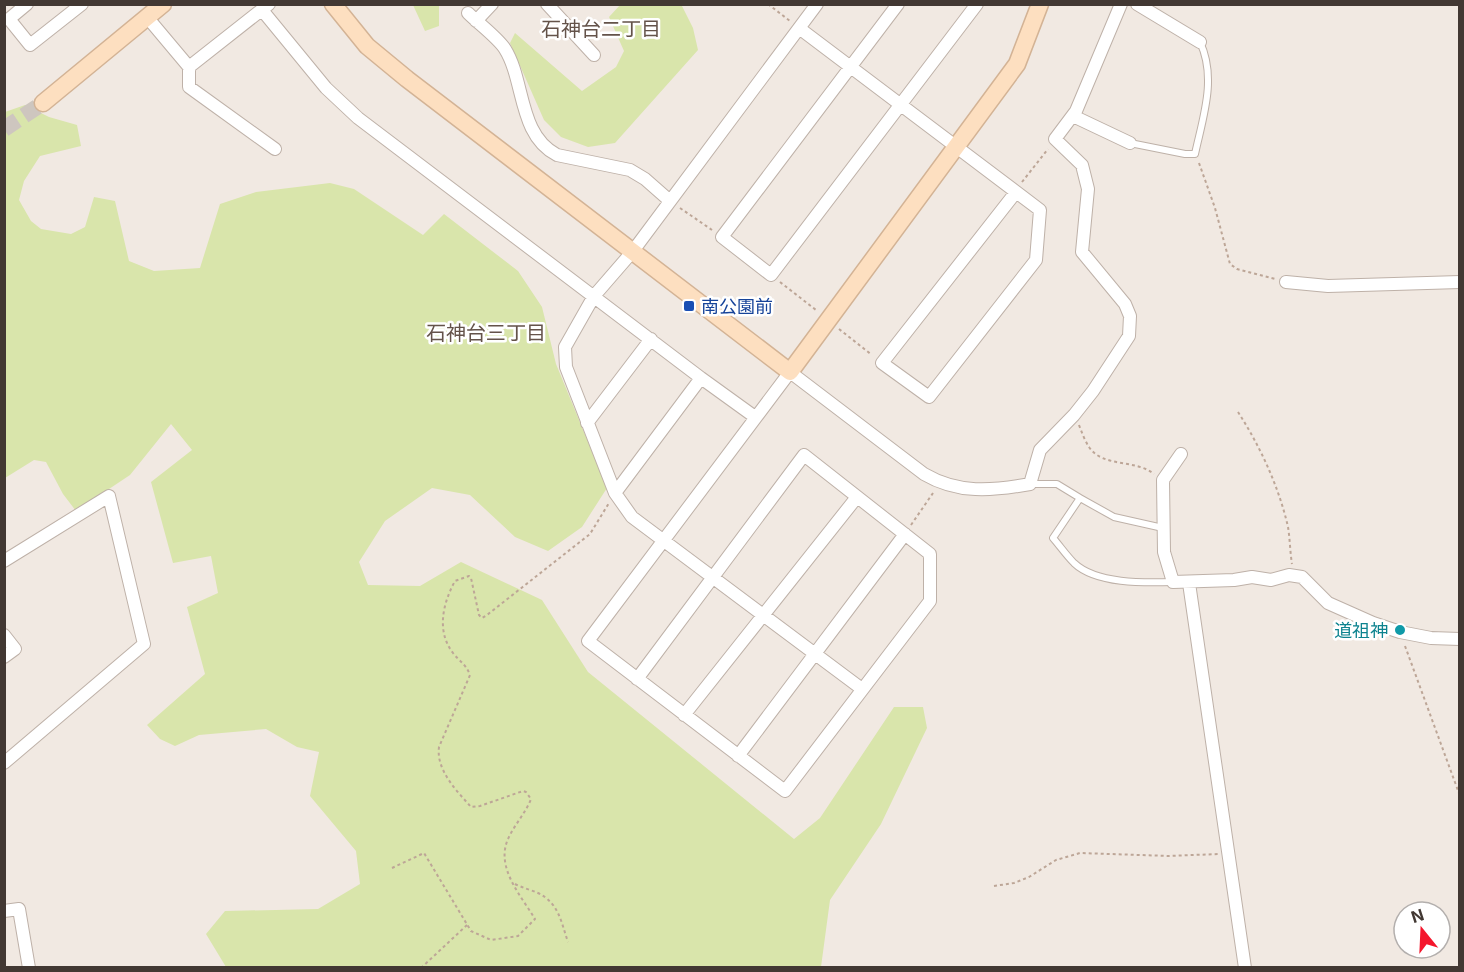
<svg xmlns="http://www.w3.org/2000/svg" width="1464" height="972" font-family="Inter,'Noto Sans JP',sans-serif">
<rect width="100%" height="100%" fill="#f1e9e2"/>
<!-- green -->
<path fill="#d9e5ab" d="M681,4L693,28L698,50L615,143L588,147L561,137L544,120L510,43L515,33L582,91L616,67L624,51L609,17L620,5Z
M413,5H439V26L425,31Z
M25,105L49,117L77,125L81,146L40,156L24,181L19,200L31,221L41,229L71,234L85,227L94,197L115,201L129,261L154,271L200,268L220,204L256,192L330,183L354,189L423,235L444,214L518,271L542,307L556,364L607,488L582,527L548,551L515,537L470,495L432,488L385,521L359,562L368,585L420,586L461,562L542,600L588,672L794,839L820,818L894,707H923L927,728L881,824L830,900L821,967H226L206,934L225,911L318,909L360,884L356,851L310,796L319,752L297,747L266,729L199,735L175,746L160,739L147,725L205,674L187,607L218,593L211,556L173,563L151,482L192,450L171,424L130,475L76,511L63,494L46,462L34,460L5,478V112Z"/>
<g fill="none" stroke-linecap="round" stroke-linejoin="round">
<!-- secondary-tunnel -->
<path stroke="#cec6bf" stroke-width="16" stroke-dasharray="16 8" stroke-linecap="butt" d="M4,129L43,103"/>
<defs>
<path id="lane" d="M1130,143L1185,154H1195C1203,117 1217,78 1200,42
M1030,484H1057L1080,498L1053,538C1060,546 1066,555 1074,563C1096,584 1144,583 1173,582
M1080,498L1114,517L1163,528"/>
<path id="street" d="M27,4L9,19L30,45L82,4
M547,4L594,55
M817,4L633,251L594,296L565,347L566,367L615,493L632,517L862,689
M898,4L722,237L771,275L977,4
M1137,4L1200,42
M262,10L326,88L358,118L701,378L755,417
M468,13C479,24 498,38 505,49C525,81 518,135 557,155L630,170L645,179L670,201
M147,17L189,67L269,4
M476,21L492,4
M799,28C880,89 960,150 1040,210L1036,260L929,397L882,363L1016,192
M189,67V87L275,149
M1073,116L1130,143
M1286,282L1328,286L1460,282
M587,423L651,339
M1181,454L1163,480L1164,552L1173,582L1234,580L1252,577L1271,580L1289,575L1302,577L1328,603L1373,623L1400,632L1431,638L1460,639
M615,493L701,378
M4,561L109,496L144,644L4,763
M1189,583L1245,968
M4,635L15,649L4,657
M637,679L804,455L930,554V601L785,791L588,641L790,372L924,474C958,494 992,491 1030,484L1040,450L1074,415L1093,391L1129,336L1130,316L1125,304L1082,252L1088,189L1082,165L1055,139L1076,111L1121,4
M684,715L857,497
M738,756L905,534
M4,911L19,909L29,968"/>
<path id="secondary" d="M333,4L367,46L407,79L790,372L1017,64L1040,4
M43,103L163,4"/>
</defs>
<!-- lane casing -->
<use href="#lane" stroke="#beb1a8" stroke-width="8"/>
<!-- street casing -->
<use href="#street" stroke="#beb1a8" stroke-width="14"/>
<!-- secondary casing -->
<use href="#secondary" stroke="#d3b395" stroke-width="19"/>
<!-- path -->
<path stroke="#bda697" stroke-width="2" stroke-dasharray="3 3" stroke-linecap="butt" d="M768,4L790,21
M1199,163L1215,208L1230,264L1237,269L1275,279
M1022,182L1048,149
M680,208L712,230
M780,282L816,310
M839,329L872,355
M1238,412C1260,446 1279,487 1288,527C1290,539 1290,552 1292,564
M1079,425C1082,433 1085,441 1089,447C1103,468 1136,459 1154,474
M911,525L933,493
M1405,646L1460,796
M392,868L424,853L471,931L491,940L518,936L535,919C520,894 493,865 510,835C516,823 526,812 531,799L526,792L523,791L480,806L471,807C456,790 436,770 439,747L470,675C466,664 459,661 453,653C436,631 443,603 455,581L469,576L471,578L479,615L482,618L487,615L590,534L609,503
M515,884C523,888 531,890 538,893C559,903 561,922 568,942
M994,886L1014,883L1029,877L1056,860L1080,853L1169,856L1218,854
M421,968L467,925"/>
<!-- lane -->
<use href="#lane" stroke="#fff" stroke-width="6"/>
<!-- street -->
<use href="#street" stroke="#fff" stroke-width="12"/>
<!-- secondary -->
<use href="#secondary" stroke="#fddfc0" stroke-width="16"/>
</g>
<!-- markers -->
<rect fill="#1a4fb4" stroke="#fff" stroke-width="2" x="683" y="300" width="12" height="12" rx="3"/>
<circle fill="#0f9aa8" stroke="#fff" stroke-width="2" cx="1400" cy="630" r="6"/>
<g text-anchor="middle" dominant-baseline="central" stroke-width="5" stroke-linejoin="round" paint-order="stroke">
<!-- transit labels -->
<g font-size="18" fill="#164399" stroke="#fff" text-anchor="start">
<text x="701" y="306">南公園前</text>
</g>
<!-- culture labels -->
<g font-size="18" fill="#0d838f" stroke="#fff" text-anchor="end">
<text x="1388" y="630">道祖神</text>
</g>
<!-- neighbourhood labels -->
<g font-size="20" fill="#64534a" stroke="#fff">
<text x="601" y="29">石神台二丁目</text>
<text x="486" y="333">石神台三丁目</text>
</g>
</g>
<!-- border -->
<rect width="1464" height="972" fill="none" stroke="#423833" stroke-width="12"/>
<!-- north arrow -->
<g transform="translate(1422 930) rotate(342)"><circle r="28" fill="#ffffff" stroke="#b3afad" stroke-width="1.5"/>
<path d="M0-4.5L10 22L0 15L-10 22Z" fill="#f4162c"/>
<text y="-9" font-size="16" font-weight="bold" text-anchor="middle" fill="#423833">N</text>
</g>
</svg>
